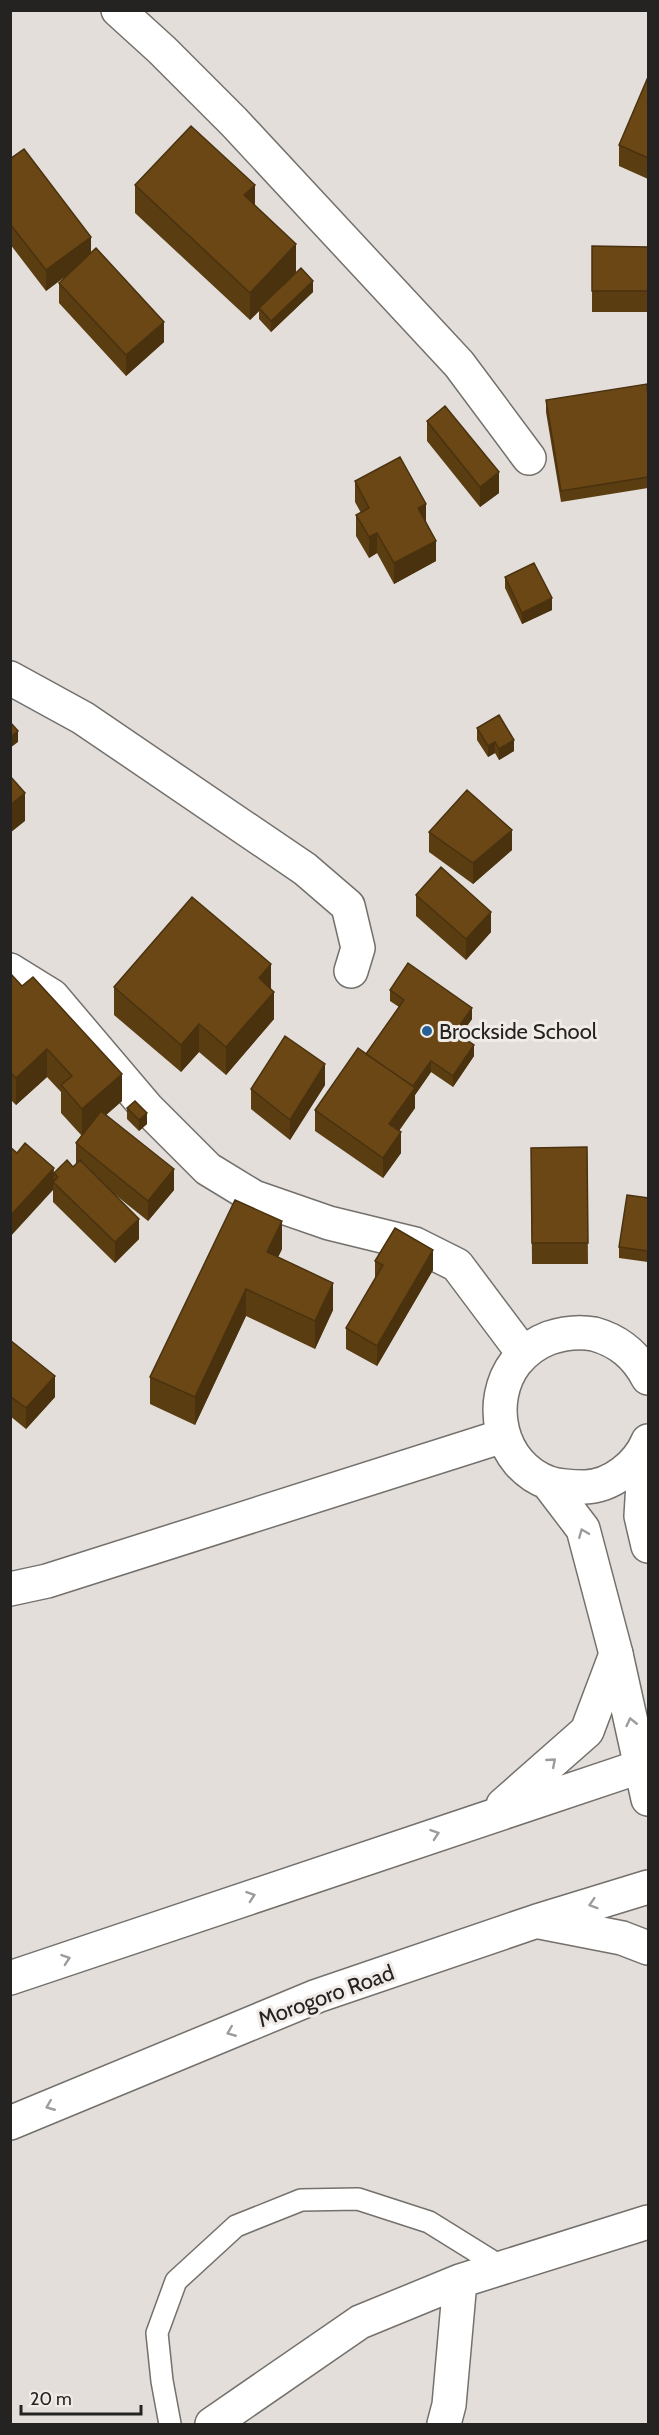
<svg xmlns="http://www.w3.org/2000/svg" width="659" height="2435" font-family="Cabin,sans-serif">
<rect width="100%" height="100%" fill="#e3ded9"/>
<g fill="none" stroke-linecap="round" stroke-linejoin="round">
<defs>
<path id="lane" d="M170,2424L162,2381L157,2333L176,2281L236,2226L301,2200L358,2199L429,2222L503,2268"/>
<path id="street" d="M118,10L162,50L234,122L459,364L529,458
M10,678L83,718L305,869L348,906L358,948L351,971
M10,970L52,996L147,1108L208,1169L254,1197L329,1223L415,1244L457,1265L523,1353
M648,1378C636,1355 619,1341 594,1334C578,1331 564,1333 549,1338C536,1343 525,1351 516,1362C486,1401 499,1465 549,1483C561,1487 573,1487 585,1487C612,1486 638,1465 648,1441
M645,1449L641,1516L648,1546
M548,1483L583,1529L616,1654L648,1799
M10,1589L47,1581L503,1436
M212,2424L360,2322L460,2281L648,2222
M444,2424L449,2405L460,2281"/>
<path id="highway" d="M503,1805L587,1731L616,1654
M540,1922L622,1938L648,1948
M10,1978L648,1764
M10,2123L317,1996L537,1921L648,1887"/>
</defs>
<!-- lane casing -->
<use href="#lane" stroke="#74706c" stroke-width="24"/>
<!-- street casing -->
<use href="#street" stroke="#74706c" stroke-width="36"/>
<!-- highway casing -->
<use href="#highway" stroke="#74706c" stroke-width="36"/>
<!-- lane -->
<use href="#lane" stroke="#fff" stroke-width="21"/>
<!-- street -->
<use href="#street" stroke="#fff" stroke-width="33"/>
<!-- highway -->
<use href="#highway" stroke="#fff" stroke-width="33"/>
</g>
<!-- wall -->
<path fill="#5b3d12" d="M648,77V179L619,166V145Z
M10,159L91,253L164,342L126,376L59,303V283L67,275L46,291L10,244Z
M135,185L255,205L296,272L287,282L313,292L271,332L259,319V311L250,320L135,213Z
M592,246L648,247V312H592Z
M648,396V488L561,502L546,412V400Z
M427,421L499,493L480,507L427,441Z
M355,481L426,521L436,561L394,584L377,553L369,558L356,536V515L361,513L355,502Z
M505,577L552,610L522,624L505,588Z
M477,728L514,751L499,760L495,753L488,757L477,740Z
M429,832L512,850L473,884L429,852Z
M416,895L491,932L466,960L416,916Z
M10,973L122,1101L106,1115L174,1190L148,1221L113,1193L139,1239L115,1263L53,1202V1190L17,1153L54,1173L73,1167L76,1164V1143L82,1136L61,1113V1092L47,1077L16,1105L11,1100V1116L10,1117Z
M114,987L271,988L274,1019L226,1075L199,1052L181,1072L114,1015Z
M390,990L472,1019L460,1036L474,1056L453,1087L431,1072L415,1095V1108L399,1131L401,1153L383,1178L315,1131V1110L366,1054L399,1007L390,1001Z
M325,1085L290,1140L251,1109V1089Z
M127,1108L147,1124L139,1131L127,1119Z
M587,1147L588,1264H532L531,1148Z
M648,1198V1262L619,1258V1247Z
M282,1249L278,1257L333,1310L315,1349L246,1316L195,1425L150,1404V1377Z
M375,1261L433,1270L377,1366L346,1349V1328L375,1278Z
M10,1340L55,1397L26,1429L10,1416Z"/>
<!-- shaded-wall -->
<path fill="#4a320f" d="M255,185V212L244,195Z
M91,237V257L46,291V270Z
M296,244V272L260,310L259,308V311L250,320V293Z
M313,281V292L271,332V321Z
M164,322V342L126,376V355Z
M499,472V493L480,507V487Z
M426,504V524L418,508Z
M377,533V553L369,558V537Z
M436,541V561L394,584V563Z
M552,598V610L522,624V613Z
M18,731V742L10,748V737Z
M514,740V751L499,760V749Z
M495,742V753L488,757V746Z
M25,793V821L10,833V805Z
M512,830V850L473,884V863Z
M491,912V932L466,960V939Z
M271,964V992L259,978Z
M274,992V1019L226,1075V1047Z
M472,1008V1019L455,1043V1032Z
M199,1024V1052L181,1072V1045Z
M474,1045V1056L453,1087V1076Z
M47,1049V1077L16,1105V1078Z
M431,1061V1072L415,1095V1108L389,1144V1124Z
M325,1064V1085L290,1140V1120Z
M122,1074V1101L82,1136V1109Z
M10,1096H11V1116L10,1117Z
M147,1113V1124L139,1131V1120Z
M401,1132V1153L383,1178V1158Z
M54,1168L53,1190L10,1237V1216Z
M174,1169V1190L148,1221V1201Z
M139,1219V1239L115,1263V1242Z
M282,1221V1249L267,1280V1252Z
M433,1250V1270L377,1366V1346Z
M333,1283V1310L315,1349V1321Z
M246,1289V1316L195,1425V1397Z
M55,1376V1397L26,1429V1408Z"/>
<!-- building -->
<path fill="#6a4715" stroke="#4a320f" stroke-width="1.5" d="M648,77V158L619,145Z
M191,126L255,185L244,195L296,244L250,293L135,185Z
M24,149L91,237L46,270L10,224V159Z
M592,246L648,247V291H592Z
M96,248L164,322L126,355L59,283Z
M301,268L313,281L271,321L259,308Z
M647,384L648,396V477L561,491L546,400Z
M445,406L499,472L480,487L427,421Z
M400,457L426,504L418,508L436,541L394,563L377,533L369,537L356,515L369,508L355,481Z
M534,563L552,598L522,613L505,577Z
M499,715L514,740L499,749L495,742L488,746L477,728Z
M10,722L18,731L10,737Z
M10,776L25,793L10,805Z
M467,790L512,830L473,863L429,832Z
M441,867L491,912L466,939L416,895Z
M192,897L271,964L259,978L274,992L226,1047L199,1024L181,1045L114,987Z
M408,963L472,1008L455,1032L474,1045L453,1076L431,1061L413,1086L366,1054L404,1000L390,990Z
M10,973L22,986L33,977L122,1074L82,1109L61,1085L72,1076L47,1049L16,1078L10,1072Z
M285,1036L325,1064L290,1120L251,1089Z
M358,1048L415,1088L389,1124L401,1132L383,1158L315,1110Z
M135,1101L147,1113L139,1120L127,1108Z
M101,1111L174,1169L148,1201L76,1143Z
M25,1143L54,1168L10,1216V1147L17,1153Z
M587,1147L588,1243H532L531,1148Z
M67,1160L73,1167L80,1160L139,1219L115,1242L53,1182L58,1177L54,1173Z
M627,1195L648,1198V1251L619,1247Z
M235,1200L282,1221L267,1252L333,1283L315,1321L246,1289L195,1397L150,1377Z
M395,1228L433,1250L377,1346L346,1328L383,1265L375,1261Z
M10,1340L55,1376L26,1408L10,1396Z"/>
<!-- one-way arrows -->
<defs><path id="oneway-chevron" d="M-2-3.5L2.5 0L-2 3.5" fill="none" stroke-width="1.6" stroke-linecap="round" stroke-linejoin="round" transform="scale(1.5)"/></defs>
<g stroke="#9d9c9c">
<use href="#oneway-chevron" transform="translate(583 1533) rotate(-112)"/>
<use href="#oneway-chevron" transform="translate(631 1722) rotate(-103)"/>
<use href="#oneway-chevron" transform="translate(552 1762) rotate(-41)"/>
<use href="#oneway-chevron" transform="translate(435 1834) rotate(-19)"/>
<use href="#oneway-chevron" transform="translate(251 1896) rotate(-19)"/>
<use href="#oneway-chevron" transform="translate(593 1904) rotate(163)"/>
<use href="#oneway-chevron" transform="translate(66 1959) rotate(-19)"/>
<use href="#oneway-chevron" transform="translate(231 2032) rotate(158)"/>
<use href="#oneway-chevron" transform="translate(50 2106) rotate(158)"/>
</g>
<!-- markers -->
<circle fill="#276098" stroke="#f0ebe6" stroke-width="2" cx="427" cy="1031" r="6"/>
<g text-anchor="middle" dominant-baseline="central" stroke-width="6" stroke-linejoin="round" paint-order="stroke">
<!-- poi labels -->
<g font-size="22" fill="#252322" stroke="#f0ebe6" text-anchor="start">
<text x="439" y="1031">Brockside School</text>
</g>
<!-- street labels -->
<g font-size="22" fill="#252322" stroke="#f0ebe6">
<text transform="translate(326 1996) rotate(-20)">Morogoro Road</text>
</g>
</g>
<!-- border -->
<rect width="659" height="2435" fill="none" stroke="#252322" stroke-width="24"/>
<!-- scale -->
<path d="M21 2405v9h120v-9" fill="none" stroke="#252322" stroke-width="3"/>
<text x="30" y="2405" font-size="18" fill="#252322" stroke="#f0ebe6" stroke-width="4.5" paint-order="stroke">20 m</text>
</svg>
